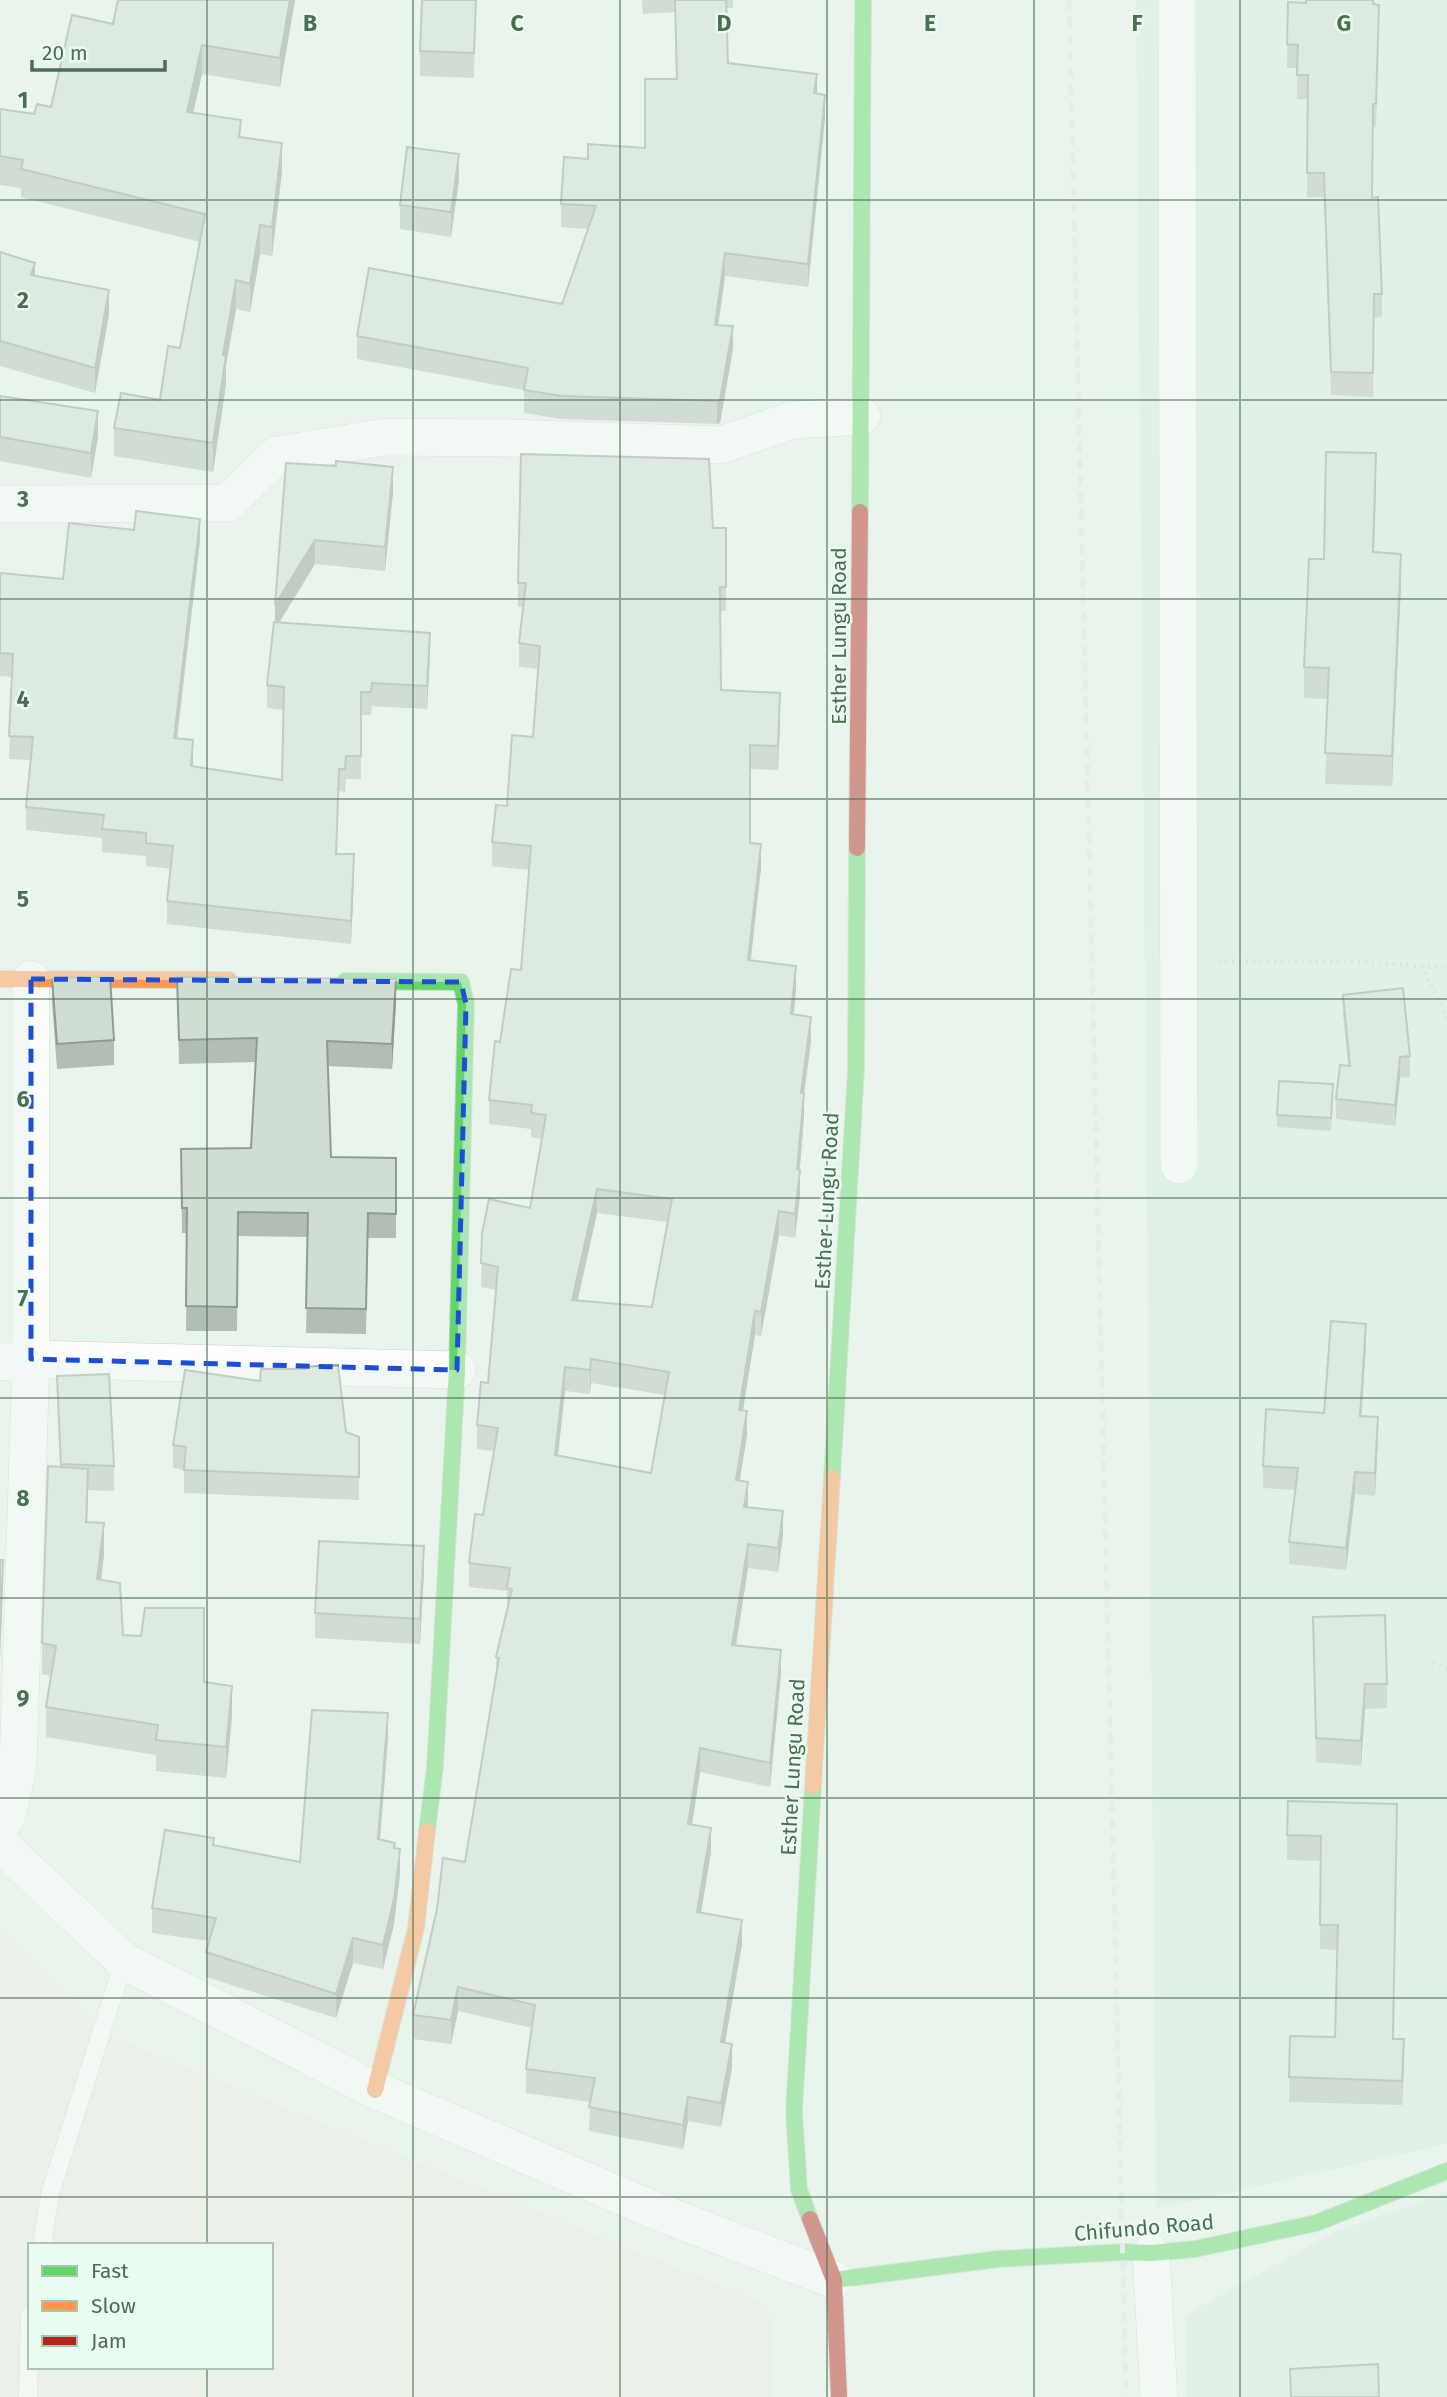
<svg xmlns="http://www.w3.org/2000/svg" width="1447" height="2397" font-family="'Fira Sans',sans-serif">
<rect width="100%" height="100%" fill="#e9f4ed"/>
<!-- residential -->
<path fill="#daeee1" d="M1136,0H1447V2144L1156,2209Z
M1447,2192V2397H1185V2315L1334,2232Z"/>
<!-- education -->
<path fill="#edebe3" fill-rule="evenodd" d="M0,1925L112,2037L770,2306L772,2397H0ZM30,2245H271V2367H30Z"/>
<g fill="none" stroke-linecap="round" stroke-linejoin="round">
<defs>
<path id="lane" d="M42,2245L50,2194L124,1961
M28,2397L30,2316"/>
<path id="street" d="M1177,0L1179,1165
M0,504L228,503L277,455L384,437L508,438L720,445L793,420L862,416
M0,1362L31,1359L457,1370
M0,1828L7,1817L18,1766L31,1359V979
M0,1844L124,1961L375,2090L656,2211L834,2280
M1151,2253L1159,2397"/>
<path id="fast" d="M860,512L863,0
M345,981L461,982L466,1004L457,1370L435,1767L427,1831
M832,1478L856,1070L857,848
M810,2219L799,2190L794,2112L813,1786
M834,2280L998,2259L1124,2252L1151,2253L1195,2249L1316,2223L1447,2171"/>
<path id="slow" d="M0,979L229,980
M813,1786L832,1478
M375,2090L416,1928L427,1831"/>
<path id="jam" d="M857,848L860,512
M810,2219L834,2280L839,2397"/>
</defs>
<!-- lane casing -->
<use href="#lane" stroke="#c4d1c8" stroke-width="19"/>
<!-- street casing -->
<use href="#street" stroke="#c4d1c8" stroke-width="38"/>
<!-- fast casing -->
<use href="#fast" stroke="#c6d2c9" stroke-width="18"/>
<!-- slow casing -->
<use href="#slow" stroke="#c6d2c9" stroke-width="18"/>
<!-- jam casing -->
<use href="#jam" stroke="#c6d2c9" stroke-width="18"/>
<!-- path -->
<path stroke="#cad5cc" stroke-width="4.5" stroke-dasharray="2 5" stroke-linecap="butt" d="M1218,961L1362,962L1447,968
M1422,966L1447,1018
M1433,1662L1447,1669"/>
<!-- lane -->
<use href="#lane" stroke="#fcfdfc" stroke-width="18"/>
<!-- street -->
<use href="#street" stroke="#fcfdfc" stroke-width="37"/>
<!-- fast -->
<use href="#fast" stroke="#63d668" stroke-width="16"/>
<!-- slow -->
<use href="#slow" stroke="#ff974d" stroke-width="16"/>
<!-- jam -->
<use href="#jam" stroke="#b3261e" stroke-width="16"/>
<!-- rail -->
<path stroke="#e3e3e1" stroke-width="5" stroke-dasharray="10 7" stroke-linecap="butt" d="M1069,0L1126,2397"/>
</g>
<!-- wall -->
<path fill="#b2beb5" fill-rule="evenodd" d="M295,0L280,87L202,74L193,113L241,137L282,171L272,256L260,254L250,312L236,309L226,365V384L213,472L114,456V428L160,400L180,348L200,242L21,197V188L0,185V109L34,114L51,107L113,24Z
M476,0L474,78L420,76V51Z
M642,0H733V8H727L728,63L817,94L825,118L808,287L725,276L718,325L733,349L720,423L717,424L562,419L524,413V390L357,359V336L562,304L588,229L561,227V204L588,159L645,148L676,79L675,12L643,14Z
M1306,0H1373L1379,28L1376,127H1373L1372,198L1382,294V317L1374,318L1373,397L1331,395L1324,197H1307L1308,99H1297V68H1287L1288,2L1306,3Z
M459,179L451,237L400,229V205Z
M0,252L35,276L109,314L95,393L0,366Z
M0,396L98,436L91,478L0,461Z
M286,463L393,492L385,571L315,564L279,623L430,656L427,709L372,706L371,715H361V779H346L345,792L339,791L337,854L354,877L351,944L167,924V901L171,869L146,866V856L102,852V838L26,830V807L31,760L9,759L12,677L0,676V573L63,579L200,541L177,739L192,766L282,780L283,710L267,708V685L275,622Z
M1376,483L1374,552L1401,584L1392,786L1325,784L1328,699L1304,698V667L1324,559Z
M713,528H726V611H720L721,690L780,717L778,770L750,769V843L761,868L750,961L796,990L794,1015L811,1041L804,1093V1117L800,1169V1194L795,1238L779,1235L761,1336L755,1335L743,1410L747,1435L739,1481L748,1507L783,1535L778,1572L748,1568L736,1646L781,1674L770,1787L700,1772L692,1825L711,1852L701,1913L742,1944L725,2043L732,2068L721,2127L688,2121L683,2149L589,2131L590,2102L526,2093V2069L532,2028L458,2011L451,2044L413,2039V2015L465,1862L496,1678V1657L507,1609V1591L469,1587V1563L483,1515L494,1451L477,1449V1425L488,1383L496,1290L481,1287L482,1233L530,1208L542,1139L531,1137V1129L489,1124V1100L500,1042L521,970L529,870L492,866V842L533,737L538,669L519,667V643L523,607H518V583ZM597,1213L667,1222L652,1307L578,1300ZM591,1383L665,1395L651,1473L558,1456L565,1391L590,1394Z
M177,977L396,1003L392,1069L328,1066L331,1157L396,1158V1238H368L366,1334L306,1333L308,1237L238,1236L237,1331H186L187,1233H182L181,1149L251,1148L256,1062L179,1064Z
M52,978L114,1040V1065L57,1069L52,1003Z
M1343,995L1410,1056V1077L1400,1078L1395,1126L1336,1119V1099L1348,1066L1343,1016Z
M1333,1096L1331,1131L1277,1127V1115Z
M1366,1346L1361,1416L1378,1439L1375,1496L1355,1494L1346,1570L1289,1564V1542L1295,1490L1263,1488V1466L1324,1413Z
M57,1376L114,1466V1491L88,1490L87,1522L104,1554L101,1580L123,1635L204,1682L232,1716L226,1778L156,1771V1755L46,1737V1707L51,1676L42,1674V1643L60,1467L57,1401Z
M346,1432L359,1437V1500L184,1493V1470L173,1468V1445Z
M424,1571L420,1644L315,1638V1613Z
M1313,1617L1387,1684V1708L1365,1709L1361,1766L1316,1762Z
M388,1738L380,1839L395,1848L400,1874L394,1924L383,1969L353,1963L336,2018L206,1977V1952L209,1941L152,1933V1908L214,1845L300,1862Z
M1397,1804L1393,2039L1404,2064L1402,2105L1289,2102L1290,2036L1335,2037L1337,1950L1320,1949L1321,1861L1287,1860V1835Z"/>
<!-- shaded-wall -->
<path fill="#919b93" d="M290,0H295L280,87V58Z
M202,45V74L187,140V112Z
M817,74V97L814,93Z
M825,95V118L808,287V264Z
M282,143V171L272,256V227Z
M459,154V179L451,237V212Z
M260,225V254L250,312V284Z
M725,253V276L715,348V325Z
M35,263V288L31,275Z
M236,280V309L226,365V384L213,472V443L223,355Z
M109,290V314L95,393V368Z
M733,326V349L720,423L717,424V401Z
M98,411V436L91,478V453Z
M1376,453V483L1373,583V552Z
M393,467V492L385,571V547Z
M200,519V541L174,761V738Z
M315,540V564L275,629V605Z
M1401,554V584L1392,786V756Z
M430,633V656L427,709V686Z
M780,693V717L778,770V746Z
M193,740V763L191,789V766Z
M761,844V868L748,984V960Z
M354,854V877L351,944V921Z
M796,966V990L791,1038V1014Z
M396,979V1003L392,1069V1044Z
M811,1017V1041L801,1117V1093Z
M1400,1057V1078L1395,1126V1105Z
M804,1093V1117L798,1187L800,1170V1194L795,1238V1214L797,1169Z
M597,1189V1213L572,1324V1300Z
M779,1211V1235L761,1336V1312Z
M755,1311V1335L739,1434V1410Z
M1366,1324V1346L1360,1438V1416Z
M591,1359V1383L590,1394V1370Z
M565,1367V1391L555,1479V1455Z
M747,1411V1435L736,1504V1480Z
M1378,1417V1439L1375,1496V1473Z
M88,1469V1500L86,1553V1522Z
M1355,1472V1494L1346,1570V1548Z
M748,1482V1506L744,1531V1507Z
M783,1511V1535L778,1572V1548Z
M104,1523V1554L97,1610V1579Z
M748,1544V1568L732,1669V1645Z
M424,1546V1571L420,1644V1619Z
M3,1560V1585L0,1659V1635Z
M781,1650V1674L770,1787V1763Z
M1365,1684V1709L1361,1766V1741Z
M232,1686V1716L226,1778V1747Z
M388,1713V1738L378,1863V1839Z
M700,1748V1772L688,1848V1824Z
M711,1828V1852L697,1936V1912Z
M400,1849V1874L394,1924L383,1969V1945Z
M742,1920V1944L721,2066V2042Z
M353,1938V1963L336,2018V1994Z
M458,1987V2011L451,2044V2020Z
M1404,2039V2064L1402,2105V2081Z
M732,2044V2068L721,2127V2103Z
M688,2097V2121L683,2149V2125Z"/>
<!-- building -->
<path fill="#cfddd2" stroke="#919b93" stroke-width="2" fill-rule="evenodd" d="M118,0H290L280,58L202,45L187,112L241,120L239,137L282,143L272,227L260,225L250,284L236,280L223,355H226L213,443L114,428L121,393L160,400L168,346L180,348L205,214L21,169L23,160L0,156V109L34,114L37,104L51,107L72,15L113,24Z
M422,0H476L474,53L420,51Z
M675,0H726L728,63L817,74L814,93L825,95L808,264L725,253L715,325L733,326L720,400L717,401L562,396L524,390L528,368L357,336L369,268L562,304L596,206L561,204L564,157L588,159V144L645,148V79H677Z
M1306,0H1373V4L1379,5L1376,104H1373L1372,198L1378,197L1382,294H1374L1373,373L1331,372L1324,173H1307L1308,75H1297L1298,45L1287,44L1288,2L1306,3Z
M407,147L459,154L451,212L400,205Z
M0,252L35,263L31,275L109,290L95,368L0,341Z
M0,396L98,411L91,453L0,437Z
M1326,452L1376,453L1373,552L1401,554L1392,756L1325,753L1329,668L1304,667L1309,559H1324Z
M521,454L709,459L713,528H726V587H720L721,690L780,693L778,746L750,745V843L761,844L748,960L796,966L791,1014L811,1017L801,1093H804L797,1169L800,1170L795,1214L779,1211L761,1312L755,1311L739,1410L747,1411L736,1480L748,1482L744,1507L783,1511L778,1548L748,1544L732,1645L781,1650L770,1763L700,1748L688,1824L711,1828L697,1912L742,1920L721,2042L732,2044L721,2103L688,2097L683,2125L589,2107L595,2078L526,2069L535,2005L458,1987L451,2020L413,2015L437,1909L443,1858L465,1862L499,1658L496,1657L512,1589L507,1588L510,1568L469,1563L475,1514L483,1515L498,1428L477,1425L481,1382L488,1383L498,1267L481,1263L482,1233L489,1199L530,1208L546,1115L531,1113L532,1105L489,1100L495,1041L500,1042L511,969L521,970L531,846L492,842L496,805L507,806L512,735L533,737L540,646L519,643L526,583H518ZM597,1189L672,1199L652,1307L572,1300ZM591,1359L669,1372L651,1473L555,1455L565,1367L590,1370Z
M336,461L393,467L385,547L315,540L275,605L286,463L336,466Z
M136,511L200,519L174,738L193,740L191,766L282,780L284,687L267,685L274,622L430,633L427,686L372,683L371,692H361V756H346L345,769H339L336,854H354L351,921L167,901L173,846L146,843V833L102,829L104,815L26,807L33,737L9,736L13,654L0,653V573L63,579L69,523L134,530Z
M110,977L114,1040L57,1044L52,978Z
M177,977L396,979L392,1044L327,1041L331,1157L396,1158V1214L368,1213L366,1309L306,1308L308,1213L238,1212L237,1307L186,1306L187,1208H182L181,1149L251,1148L257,1038L179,1040Z
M1403,988L1410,1056L1400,1057L1395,1105L1336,1099L1340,1065L1350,1066L1343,995Z
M1279,1081L1333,1084L1331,1118L1277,1115Z
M1331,1321L1366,1324L1360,1416L1378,1417L1375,1473L1355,1472L1346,1548L1289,1542L1298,1468L1263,1466L1266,1409L1324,1413Z
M338,1365L346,1432L359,1437V1477L184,1470L186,1447L173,1445L185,1370L260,1381L261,1369H305V1367Z
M109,1374L114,1466L61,1464L57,1376Z
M48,1466L88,1469L86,1522L104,1523L97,1579L120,1583L123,1635L141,1636L145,1608H204V1682L232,1686L226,1747L156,1740L158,1725L46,1707L56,1646L42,1643Z
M319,1541L424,1546L420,1619L315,1613Z
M0,1560H3L0,1635Z
M1385,1615L1387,1684H1365L1361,1741L1316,1738L1313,1617Z
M312,1710L388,1713L378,1839L395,1843L394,1848L400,1849L394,1899L383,1945L353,1938L336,1994L206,1952L216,1918L152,1908L165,1830L214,1838L213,1845L300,1862Z
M1288,1801L1397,1804L1393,2039H1404L1402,2081L1289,2077L1290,2036L1335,2037L1338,1925H1320L1321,1836L1287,1835Z
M1378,2364L1379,2397H1291L1290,2369Z"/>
<!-- marked area -->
<path d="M0 0H1447V2397H0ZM31,979L461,982L466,1004L457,1370L31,1359Z" fill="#e9f4ed" fill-opacity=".55" fill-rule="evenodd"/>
<path fill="none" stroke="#1d4ed8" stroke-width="5" stroke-dasharray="14 9" stroke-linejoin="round" d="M31,979L461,982L466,1004L457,1370L31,1359Z"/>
<!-- grid -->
<path fill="none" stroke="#4d6e52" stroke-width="2" stroke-opacity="0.55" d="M207,0V2245M413,0V2397M620,0V2397M827,0V2397M1034,0V2397M1240,0V2397M0,200H1447M0,400H1447M0,599H1447M0,799H1447M0,999H1447M0,1198H1447M0,1398H1447M0,1598H1447M0,1798H1447M0,1998H1447M0,2197H1447M207,2367V2397"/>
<g text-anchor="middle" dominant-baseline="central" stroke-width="5" stroke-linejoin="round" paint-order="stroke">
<!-- street labels -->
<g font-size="21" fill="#4d6e52" stroke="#eafcf1">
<text transform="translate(839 636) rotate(-90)">Esther Lungu Road</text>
<text transform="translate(827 1201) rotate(-87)">Esther Lungu Road</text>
<text transform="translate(793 1767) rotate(-87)">Esther Lungu Road</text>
<text transform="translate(1144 2228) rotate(-5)">Chifundo Road</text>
</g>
</g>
<g font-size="23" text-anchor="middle" font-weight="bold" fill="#4d6e52" stroke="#eafcf1" stroke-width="5" stroke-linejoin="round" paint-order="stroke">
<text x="310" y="31">B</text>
<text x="517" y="31">C</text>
<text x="724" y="31">D</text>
<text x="930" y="31">E</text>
<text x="1137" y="31">F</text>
<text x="1344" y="31">G</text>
<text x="23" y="108">1</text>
<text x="23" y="308">2</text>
<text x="23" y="507">3</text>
<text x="23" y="707">4</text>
<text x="23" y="907">5</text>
<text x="23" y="1107">6</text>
<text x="23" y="1306">7</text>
<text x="23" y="1506">8</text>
<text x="23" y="1706">9</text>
</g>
<!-- legend -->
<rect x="28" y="2243" width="245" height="126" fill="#eafcf1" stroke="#abc3b1" stroke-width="2"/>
<rect x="42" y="2266" width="35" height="10" fill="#63d668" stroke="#abc3b1" stroke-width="2"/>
<text x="91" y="2278" font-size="21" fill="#4d6e52">Fast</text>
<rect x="42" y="2301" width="35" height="10" fill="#ff974d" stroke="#abc3b1" stroke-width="2"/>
<text x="91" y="2313" font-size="21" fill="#4d6e52">Slow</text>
<rect x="42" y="2336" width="35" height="10" fill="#b3261e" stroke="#abc3b1" stroke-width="2"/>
<text x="91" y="2348" font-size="21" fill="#4d6e52">Jam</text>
<!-- scale -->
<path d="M32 60v10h133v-10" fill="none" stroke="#4d6e52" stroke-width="3.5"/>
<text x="42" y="60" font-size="21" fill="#4d6e52" stroke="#eafcf1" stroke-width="5" paint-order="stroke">20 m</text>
</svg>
